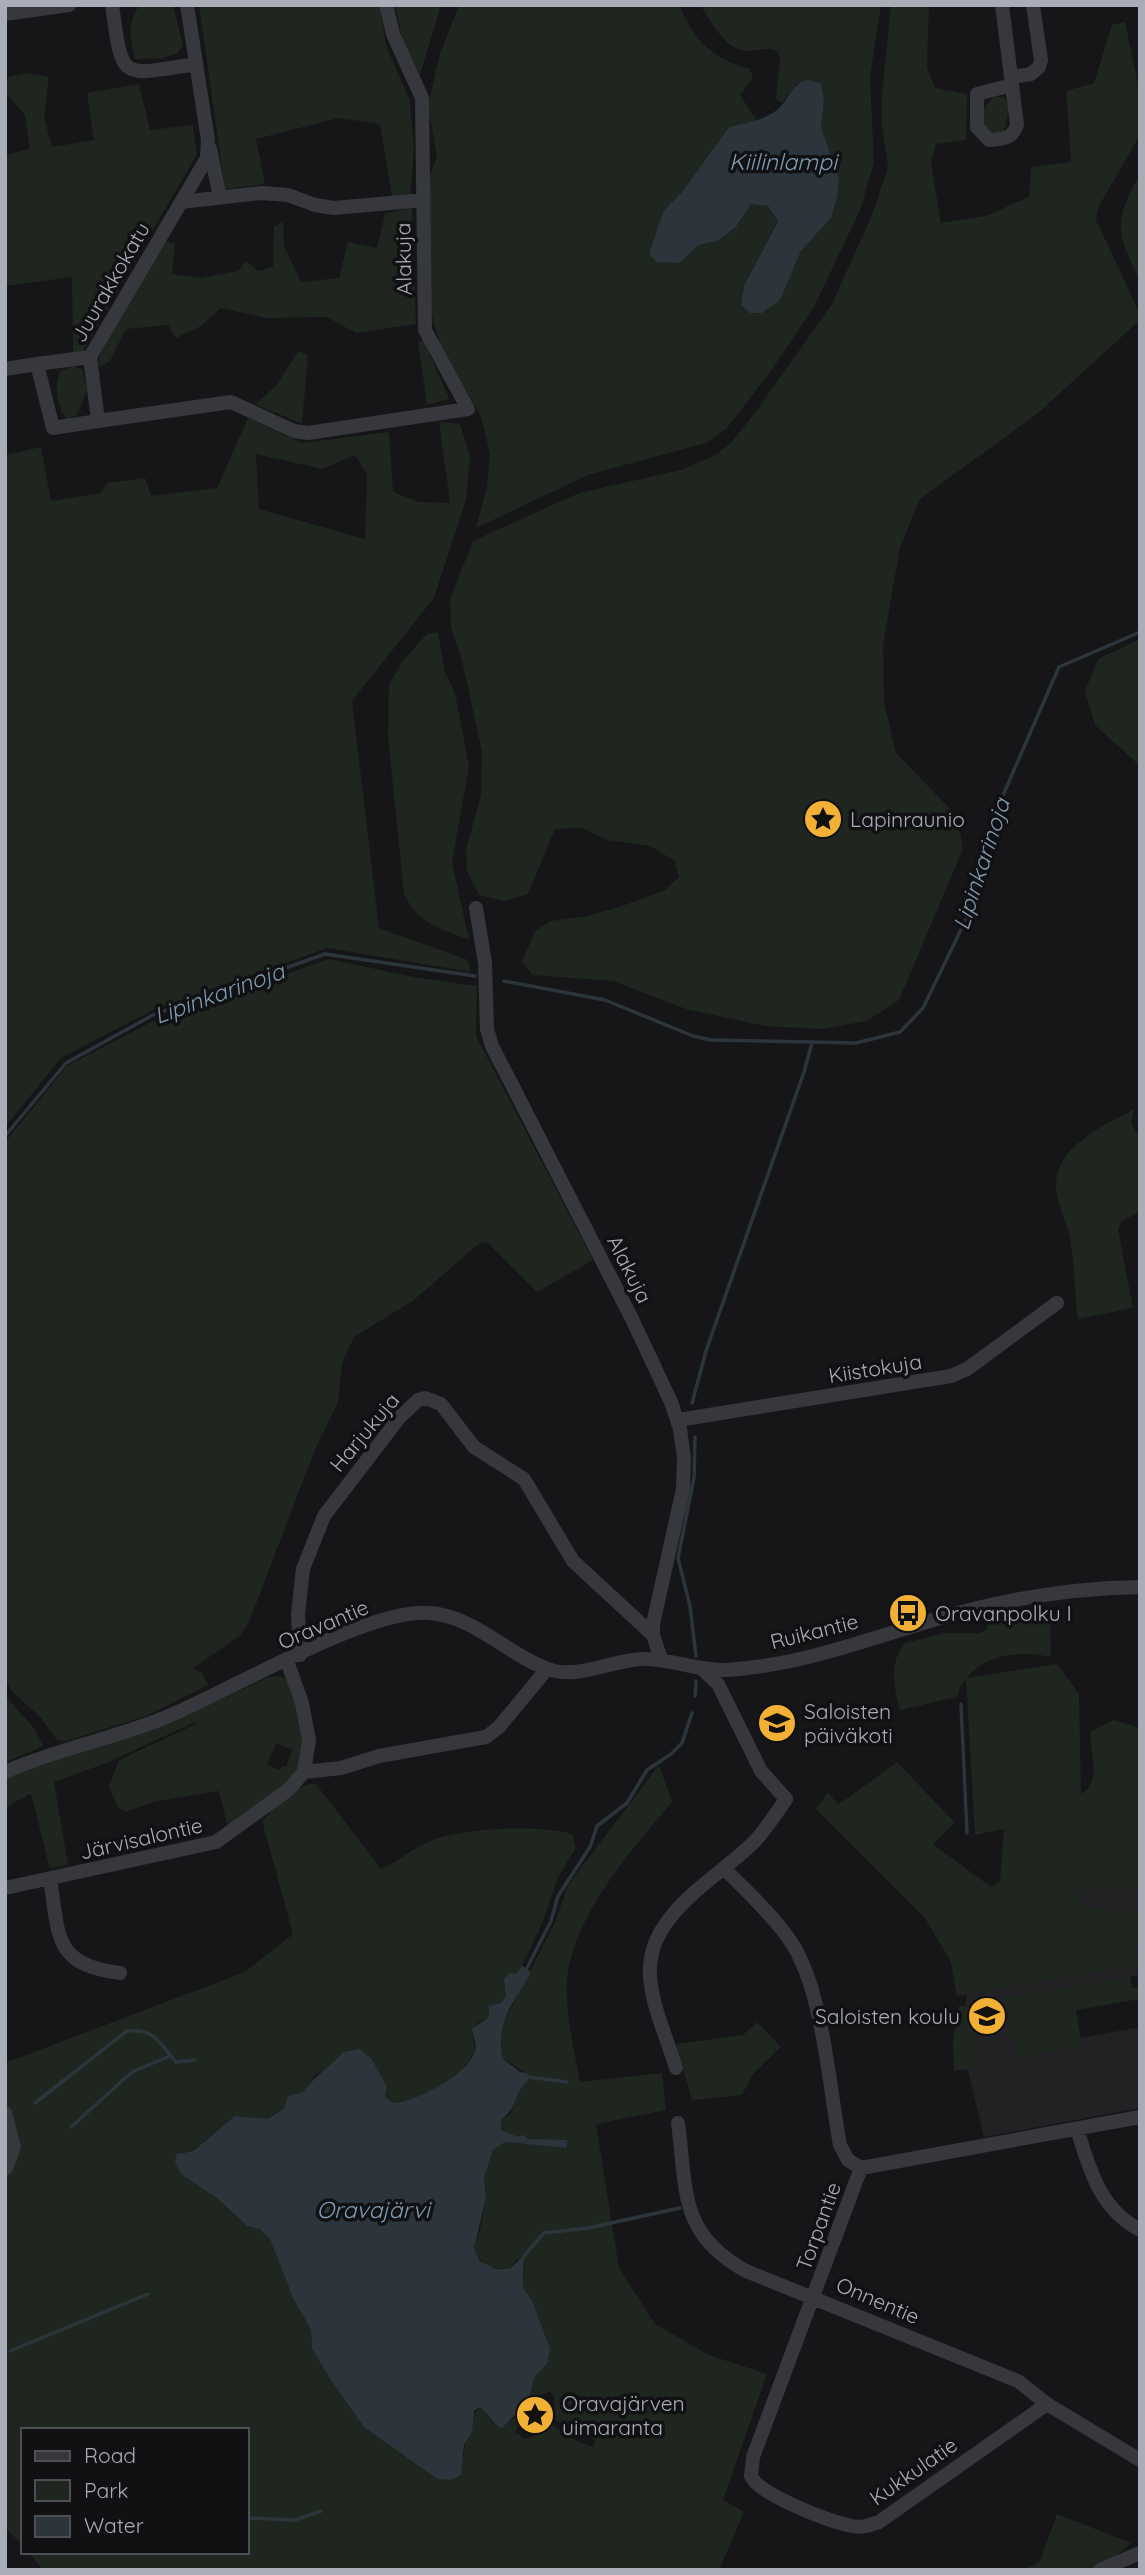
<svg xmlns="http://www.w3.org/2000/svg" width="1145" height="2575" font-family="Quicksand,sans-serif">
<rect width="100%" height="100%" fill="#161618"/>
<!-- built -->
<path fill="#222225" d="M1140,1878V1975L1006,1999L1082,2045L1080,2038L1140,2027V2108L984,2137L962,2047L968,1978L1040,1886Z"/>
<!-- green -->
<path fill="#1e261f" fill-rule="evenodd" d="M173,5L183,45L178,53L163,58L135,59C130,39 127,23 139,6Z
M199,5H379L387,48L410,101L414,150L410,197L392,196L380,124L339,118L256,139L265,184L225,189Z
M441,5L420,75L404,45L395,7Z
M459,5H679C695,41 712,59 750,69L753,78L740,95L757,121L729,127L683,191L664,210L679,263L699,245L717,241L736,227L751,204L768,206L778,220L744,286L741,305L780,300L801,251L831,218L839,178L821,127L824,102L797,83L782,103L776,99L780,59L777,51C765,47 761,50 749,51C726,52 712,23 701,6L881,5L870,77L874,163L860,210L815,305L770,372L727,428L706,443L588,475L476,528L487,487L490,454L481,416L441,347L428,302V183L437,156L428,105L440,54Z
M891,5H929L927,68L935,88L967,94L966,140L936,144L931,164L941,223L986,216L1029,197L1031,167L1071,162L1066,91L1094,83L1112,25L1125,22L1140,94V135L1099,206L1096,220L1140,314V320L1037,414L920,499L900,547L883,644L884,702L896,753L957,816L963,849L899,1000L867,1021L822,1029L765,1026L686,1009L613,981L533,975L522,962L535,931L551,921L588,916L625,905L665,890L679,877L675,861L650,846L607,840L582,828L555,829L528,894L504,901L479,895L467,871L466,849L481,796L482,752L462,660L451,628L450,599L473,541L579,493L681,470L716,455L731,443L754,414L832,304L872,215L888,167L882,125V95Z
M27,73L49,77L44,117L52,147L94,140L87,93L139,84L150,130L193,125L197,154L83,351L73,353L72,277L5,286V155L30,149L25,115L5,92L8,77Z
M994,96L1004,97L1009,106L1004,133L991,134L982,128L983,110Z
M1140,175V280C1116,234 1113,220 1140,175Z
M412,207L416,324L356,333L327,317L266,318L221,308L201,326L176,338L168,325L126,329L110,361L98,368L99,357L161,241L175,243L172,274L200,278L238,271L246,261L258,271L273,267L274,226L283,222L284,246L301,282L339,278L348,242L377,248L385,214Z
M424,341L449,399L427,405L418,342Z
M298,351L308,355L302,424L255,404L276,386Z
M73,366L83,370L87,391L77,415L67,419C57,406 53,386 61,371Z
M248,418L302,443L389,432L393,492L419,502L450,503L439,422L460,424L470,456L466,500L434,598L352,701L379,928L468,960L471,972L327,948L151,1011L61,1058L5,1127V455L41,447L51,501L101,493L107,483L145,478L151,496L217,488ZM256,454L322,469L355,455L367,474L365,539L259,509Z
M438,632L445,672L455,693L469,766L452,862L469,940C440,928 418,924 404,894L388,736L389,684L404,659L427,634Z
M1140,639V766L1095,725L1085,691L1098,659Z
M329,959L413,977L477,986L476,1036L593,1260L537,1292L487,1242L478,1244L414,1300L354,1337L342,1363L338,1402L314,1452L249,1622L240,1636L193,1668L202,1673L208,1685L146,1716L66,1741L57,1740L41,1718L12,1691L5,1679V1142L67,1066L155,1020Z
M1134,1109L1131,1124L1140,1137V1211L1121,1222L1118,1230L1133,1308L1078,1319C1074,1293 1075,1265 1070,1238C1066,1222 1056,1202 1056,1185C1057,1145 1104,1126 1134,1109Z
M1050,1611L1051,1657C1014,1649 969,1656 957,1697L900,1710C894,1686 888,1664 905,1643L945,1633H979L986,1630L987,1624Z
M1057,1664L1079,1694L1081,1794C1104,1779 1088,1753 1091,1731L1114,1720L1140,1728V1885L1075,1892L1080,1907L1140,1912V1940L1134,1942L1138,1966L957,1996L951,1962L925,1918L816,1809L828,1792L838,1805L897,1762L955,1823L933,1844L991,1887L1000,1881L1004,1829L975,1835L966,1678ZM1046,1942L1049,1943L1057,1977L1049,1973L1052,1968L1048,1947L1044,1944L997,1954L994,1957L1001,1983L994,1981L993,1953Z
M280,1676C291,1680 296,1696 298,1708C301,1726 304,1744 301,1762C296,1784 247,1814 228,1828L219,1791L153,1802L126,1812L118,1807L109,1787L119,1760L194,1725L197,1721L109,1762L54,1782L68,1865L52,1868L49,1866L32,1796L29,1794L5,1808V1778L188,1715L268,1677ZM276,1743L292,1750L286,1767L282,1766L280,1770L267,1765Z
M5,1696L33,1727L44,1746L5,1762Z
M659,1765L672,1802C630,1852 562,1927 567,1997C568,2025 575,2054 580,2082L662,2073L666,2110L596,2124L619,2268L655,2324L709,2355L767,2374L723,2500L744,2512L719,2570H43L28,2552H247V2430H23V2546L5,2527V2173C30,2150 12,2135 6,2108C3,2094 5,2077 5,2063L245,1972L293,1934L262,1821C275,1808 296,1782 316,1784L381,1869C398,1862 411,1849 428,1842C459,1828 540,1824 572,1834L576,1848L558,1877L543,1921L522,1966L507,1988L506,1996L501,2003L489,2006V2017L478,2023L473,2036L475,2051C463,2078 421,2101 393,2103L385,2097L387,2087L372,2059L343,2052L331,2067L315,2075L304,2092L268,2119L235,2116L192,2151L182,2152L217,2198L247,2226L260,2229L270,2239L293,2298L311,2330L312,2350L364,2427L437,2479L464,2455C464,2439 472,2434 472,2416L480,2407L487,2412L493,2423L511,2421L516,2416L521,2421L515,2432L525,2439L540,2434L551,2424L576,2441L594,2447L595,2440L567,2429L556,2420L554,2396L550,2391L529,2401L534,2378L547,2364L532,2300L523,2288L525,2262L517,2259L509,2269C491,2269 481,2265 474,2248L480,2229L486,2198L484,2178L493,2150L505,2142L566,2148L528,2139L524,2135L516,2136L501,2130V2119L510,2114L527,2073L503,2059L500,2029L555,1922L568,1885Z
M1130,1976L1132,1988L1140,1987V1999L1076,2010L1082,2046L1017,2058L1006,1998Z
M959,2006H973L972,2047L976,2068L954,2071L953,2040Z
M757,2022L781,2047L753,2074L742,2095L692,2100L676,2044L743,2035Z
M1057,2514L1131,2543L1113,2559L1118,2570H1024L1040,2561Z"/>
<!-- water -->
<path fill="#2c353c" d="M808,80L821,84L824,102L821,127L839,178L837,197L831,218L801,251L780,300L762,313H750L741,305L744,286L778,221L768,206L751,204L736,227L717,241L699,245L679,263L657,262L649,254L664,210L683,191L729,127C745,123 763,121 777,110C790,99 790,84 808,80Z
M522,1966L531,1972C513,2006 495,2019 503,2059L520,2072L528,2073V2080C514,2092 518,2109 501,2119V2130L516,2136L524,2135L528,2139L568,2140L566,2148L505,2142L493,2150L484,2178L486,2198L474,2248L480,2261L496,2269H509L524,2256L523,2288L532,2300L550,2349L547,2364L534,2378L529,2401L502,2428C491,2423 490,2414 480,2407L474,2411L472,2432L464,2445L461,2475L451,2480L437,2479L364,2427L331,2380L312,2349L311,2330L293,2298L270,2239L260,2229L247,2226L217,2198L181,2174L175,2162L177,2154L193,2151L235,2116L268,2119L284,2108L288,2096L304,2092C316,2073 329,2069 343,2052L359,2049L372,2059L387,2087L385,2097L393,2103C416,2102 468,2075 475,2051C477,2043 473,2036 472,2029L489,2017V2006L501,2003L506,1996L504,1979L509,1973L516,1974Z"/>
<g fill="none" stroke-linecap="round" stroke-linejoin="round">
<!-- stream -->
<path stroke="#2c353c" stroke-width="3.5" d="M504,981L605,1000L693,1036L711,1040L856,1043L900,1032L923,1008L970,911L990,825L1059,667L1140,632
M5,1136L66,1063L153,1015L325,954L475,976
M692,1403L706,1351L804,1072L812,1043
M695,1437L694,1478L678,1558L690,1606L696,1656
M695,1696L696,1681
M961,1704L967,1833
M527,1968L551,1921L558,1896L590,1847L597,1826L627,1803L647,1770L671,1754L682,1743L692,1713
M528,2077L567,2082
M35,2103L127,2031C155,2028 159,2043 176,2062L195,2060
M71,2127L132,2072L170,2056
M524,2256L544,2233L588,2228L680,2208
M10,2351L148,2294
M247,2518L295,2520L321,2511"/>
<!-- street -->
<path stroke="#37383d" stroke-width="14" d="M112,5C123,84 120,75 196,64
M187,5L208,140L207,158L90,357L98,421L231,402L294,431L308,433L468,409L425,330L422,98L393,34L386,5
M1002,5L1017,125C1012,139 1003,139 989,140L977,127V94L1012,85
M5,14L69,5
M1011,77L1031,74L1039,67L1041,60L1033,5
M210,148L220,198
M181,202L261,193L288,195L315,205L334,208L424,200
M37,364L90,357
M5,369L37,364L53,428L98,421
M476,908L485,963L487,1029L492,1046L632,1319L671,1402L680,1429L684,1458L683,1489L653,1624V1635L661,1659
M678,1420L951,1376L967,1369L1057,1303
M300,1655L298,1614L303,1569L324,1516L399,1418L418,1400L425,1398L441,1404L474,1447L524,1479L573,1561L653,1635
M5,1772C57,1749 112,1739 164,1718C227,1693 368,1607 430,1613C476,1617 506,1654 548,1669C577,1680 612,1660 642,1659C670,1658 696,1671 725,1670C797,1666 864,1641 933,1620C1000,1600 1071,1588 1140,1587
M304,1772L341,1768L379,1756L486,1737L499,1727L547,1669
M724,1868C746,1891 771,1913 789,1939C823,1986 829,2087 840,2145L848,2160L861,2168
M50,1879C59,1935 53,1965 120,1973
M5,1888L216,1842L288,1790L304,1772L309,1740L302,1703L287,1661
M676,2068C667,2038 652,2007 650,1976C646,1914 716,1880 754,1842C766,1829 776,1814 786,1799L761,1771L718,1684L702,1669
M5,2113L14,2147L6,2168
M678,2123C687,2192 679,2234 746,2271L1018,2381L1047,2404L1140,2460
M1077,2129C1090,2170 1099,2208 1140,2230
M1047,2404L879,2522C870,2525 862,2528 852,2526C831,2522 759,2495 751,2476L753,2457L861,2168L1140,2117
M1100,2570L1140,2553"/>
</g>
<!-- icons -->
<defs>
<symbol id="sight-disc" viewBox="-11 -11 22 22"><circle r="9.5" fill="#f2b134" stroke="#111113"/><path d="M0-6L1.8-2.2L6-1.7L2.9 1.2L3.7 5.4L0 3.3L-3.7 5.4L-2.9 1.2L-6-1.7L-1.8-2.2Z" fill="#111"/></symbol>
<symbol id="bus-disc" viewBox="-11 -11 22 22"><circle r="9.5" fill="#f2b134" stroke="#111113"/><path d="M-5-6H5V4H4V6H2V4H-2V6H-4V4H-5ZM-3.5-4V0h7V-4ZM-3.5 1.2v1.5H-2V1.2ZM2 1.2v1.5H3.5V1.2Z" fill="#111"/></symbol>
<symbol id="school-disc" viewBox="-11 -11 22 22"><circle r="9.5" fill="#f2b134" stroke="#111113"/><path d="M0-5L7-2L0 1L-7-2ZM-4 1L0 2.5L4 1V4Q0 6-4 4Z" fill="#111"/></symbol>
</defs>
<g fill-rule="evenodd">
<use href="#sight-disc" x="801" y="797" width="44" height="44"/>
<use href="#bus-disc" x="886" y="1591" width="44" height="44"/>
<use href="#school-disc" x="755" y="1701" width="44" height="44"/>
<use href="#school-disc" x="965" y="1994" width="44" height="44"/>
<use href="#sight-disc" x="513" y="2393" width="44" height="44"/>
</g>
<g text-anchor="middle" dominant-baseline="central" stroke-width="7" stroke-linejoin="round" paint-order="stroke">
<!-- street labels -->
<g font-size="21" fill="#a8adb8" stroke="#111113">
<text transform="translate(403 259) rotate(-91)">Alakuja</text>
<text transform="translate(110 282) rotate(-60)">Juurakkokatu</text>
<text transform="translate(630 1269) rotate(63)">Alakuja</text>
<text transform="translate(875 1368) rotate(-9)">Kiistokuja</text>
<text transform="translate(364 1432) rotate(-50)">Harjukuja</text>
<text transform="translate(323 1624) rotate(-23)">Oravantie</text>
<text transform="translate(814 1631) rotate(-14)">Ruikantie</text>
<text transform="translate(141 1838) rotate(-13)">Järvisalontie</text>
<text transform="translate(818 2226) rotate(-70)">Torpantie</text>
<text transform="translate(878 2300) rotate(23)">Onnentie</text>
<text transform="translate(913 2471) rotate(-35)">Kukkulatie</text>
</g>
<!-- poi labels -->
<g font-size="21" fill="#a8adb8" stroke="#111113" text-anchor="start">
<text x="850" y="819">Lapinraunio</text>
<text x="935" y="1613">Oravanpolku I</text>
<text x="804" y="1711">Saloisten<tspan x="804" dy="24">päiväkoti</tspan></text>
<text x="960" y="2016" text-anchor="end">Saloisten koulu</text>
<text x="562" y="2403">Oravajärven<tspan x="562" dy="24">uimaranta</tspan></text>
</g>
<!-- water labels -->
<g font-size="23" font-style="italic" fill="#7f9bb3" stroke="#111113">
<text x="783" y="161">Kiilinlampi</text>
<text transform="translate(981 864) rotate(-72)">Lipinkarinoja</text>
<text transform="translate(219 993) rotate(-20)">Lipinkarinoja</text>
<text x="373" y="2209">Oravajärvi</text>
</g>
</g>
<!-- border -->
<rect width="1145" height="2575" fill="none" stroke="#a8adb8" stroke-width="14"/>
<!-- legend -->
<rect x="21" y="2428" width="228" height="126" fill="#111113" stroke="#4d4f55" stroke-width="2"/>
<rect x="35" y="2451" width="35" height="10" fill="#37383d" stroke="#4d4f55" stroke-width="2"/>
<text x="84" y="2463" font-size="21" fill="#a8adb8">Road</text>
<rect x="35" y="2480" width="35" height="21" fill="#1e261f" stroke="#4d4f55" stroke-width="2"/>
<text x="84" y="2498" font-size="21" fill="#a8adb8">Park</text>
<rect x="35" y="2516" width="35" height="21" fill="#2c353c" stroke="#4d4f55" stroke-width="2"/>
<text x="84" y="2533" font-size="21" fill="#a8adb8">Water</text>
</svg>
